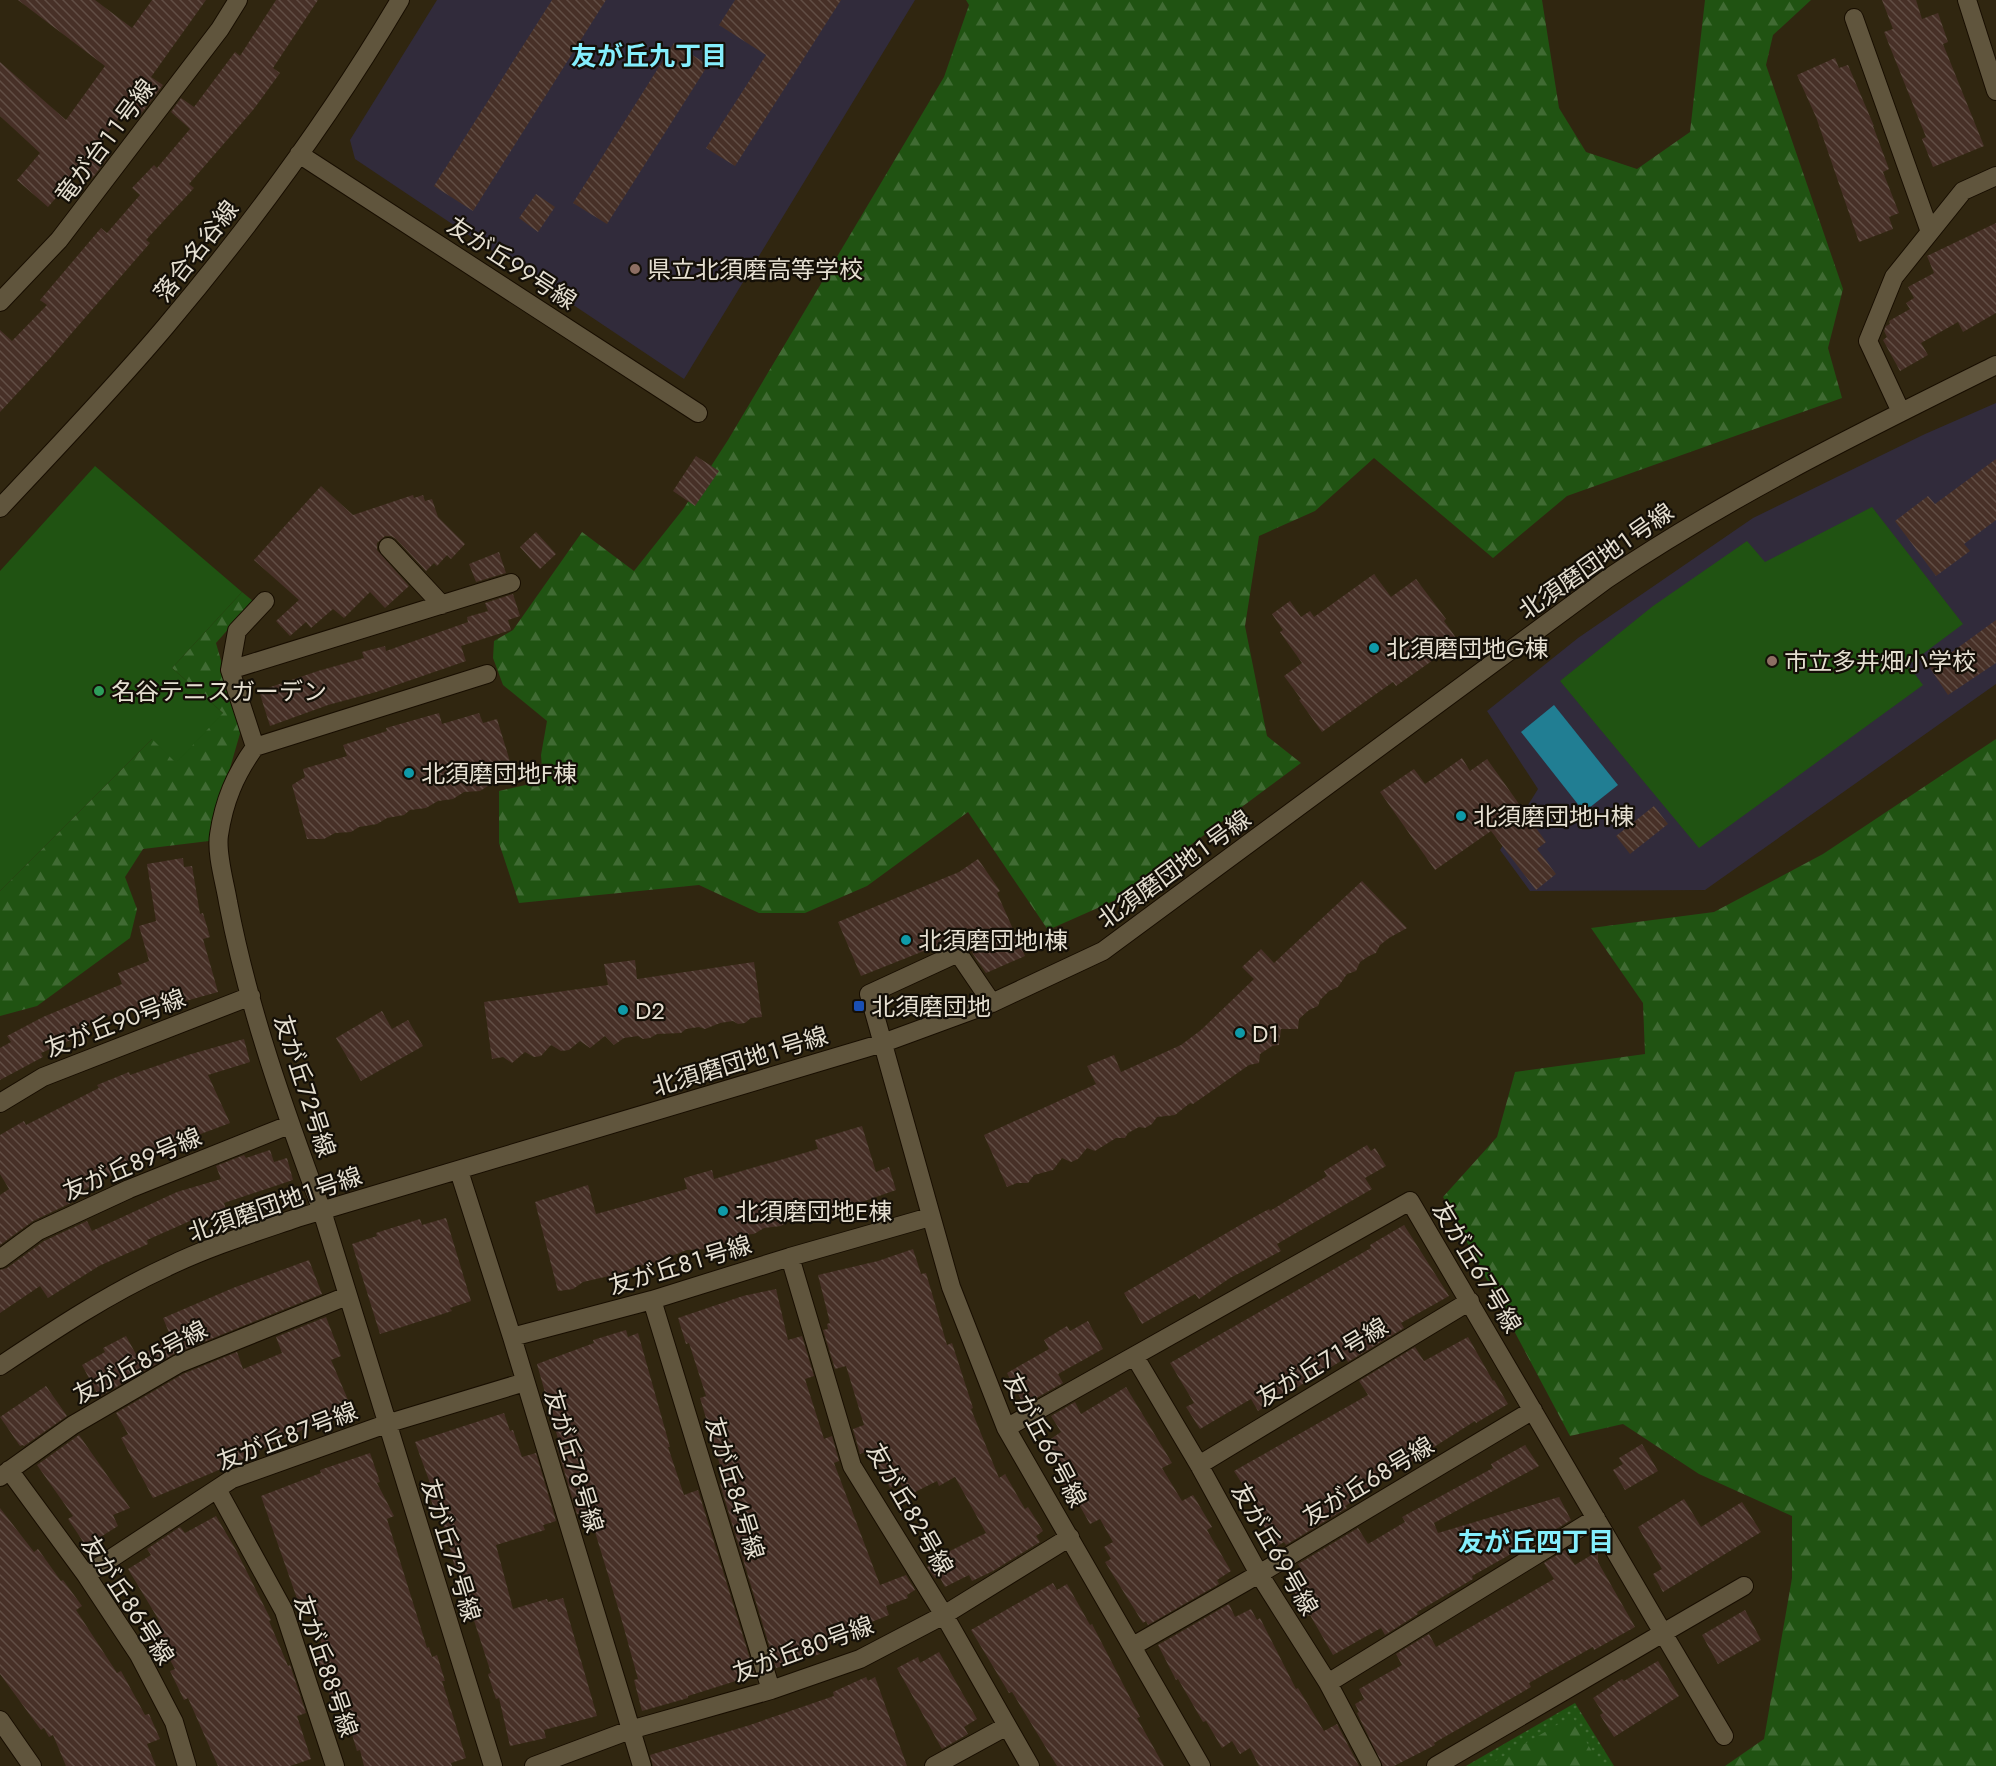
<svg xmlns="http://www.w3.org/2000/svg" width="1996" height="1766" font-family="Jost,'Noto Sans JP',sans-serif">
<defs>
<pattern id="grass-dots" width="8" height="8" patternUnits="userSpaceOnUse" patternTransform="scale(1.5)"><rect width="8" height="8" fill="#205312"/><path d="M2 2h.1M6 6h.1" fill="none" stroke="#406b33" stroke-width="1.8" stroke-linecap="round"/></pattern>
<pattern id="forest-firs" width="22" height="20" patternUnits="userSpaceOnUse" patternTransform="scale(1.5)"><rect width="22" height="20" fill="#205312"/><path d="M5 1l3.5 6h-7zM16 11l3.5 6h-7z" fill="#406b33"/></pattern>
<pattern id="building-back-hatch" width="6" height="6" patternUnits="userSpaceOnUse" patternTransform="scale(1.5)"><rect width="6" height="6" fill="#473027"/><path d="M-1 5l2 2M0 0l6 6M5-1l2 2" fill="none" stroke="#614e45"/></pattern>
</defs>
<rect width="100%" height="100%" fill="#302610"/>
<!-- education -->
<path fill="#312b3b" d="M437,0H915L684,379L355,159L350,140Z
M1996,403V684L1705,890L1530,891L1500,850L1538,789L1487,711L1578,638L1753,518L1925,434Z"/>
<!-- grass -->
<path fill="url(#grass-dots)" d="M1575,1703L1614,1766H1466Z"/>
<!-- forest -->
<path fill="url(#forest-firs)" d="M966,0H1542L1559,108L1586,152L1637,169L1690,132L1705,0H1811L1773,35L1766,65L1843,289L1828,348L1842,398L1567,496L1493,558L1374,458L1315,511L1259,536L1245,626L1267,736L1301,763L1118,899L1048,930L968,812L867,886L805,913H759L699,885L519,903L499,843V791L543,781L541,755L547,721L503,685L493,658L494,641L513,630L582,532L634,571L684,508L728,440L944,77L969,5Z
M242,592L253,601L216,643L241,730L209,841L143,849L125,877L137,909L130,938L37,1006L0,1016V891L152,739L223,713L172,668Z
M1996,739V1766H1725L1764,1739L1792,1578V1516L1699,1474L1623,1424L1570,1436L1443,1197L1497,1137L1515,1072L1645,1054L1643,1003L1591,928L1714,912L1823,854Z
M1572,1716L1600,1766H1487Z"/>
<!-- pitch -->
<path fill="#205312" d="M95,466L242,592L172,668L223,713L176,763L152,739L0,891V571Z
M1872,507L1963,624L1908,665L1923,685L1699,848L1560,681L1653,606L1747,541L1765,562Z"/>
<!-- water -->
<path fill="#217e93" d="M1554,705L1618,785L1584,812L1521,732Z"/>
<!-- building -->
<path fill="url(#building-back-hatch)" d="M18,0H95L132,28L152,0H206L151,77L163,85L138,118L125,109L95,151L106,160L94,176L91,179L80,170L48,207L17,180L40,153L0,116V62L66,120L105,66Z
M276,0H318L273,68L280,73L253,110L189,184L194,188L146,240L150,243L51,357L0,412V330L12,341L47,305L40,300L101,228L107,233L140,195L132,188L154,165L157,168L190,129L171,112L181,98L194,107L235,52L240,56Z
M552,0H606L473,211L434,186Z
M735,0H841L735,166L706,148L766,55L719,25Z
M1882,0H1916L1922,19L1938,13L1948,42L1943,44L1984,146L1933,167L1922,139L1926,137L1884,32L1893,29Z
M674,43L708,65L607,224L573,203Z
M1835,58L1839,68L1848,65L1874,126H1873L1889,169L1883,172L1899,213L1889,217L1893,229L1859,242L1816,117L1797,75Z
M536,194L555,207L538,232L519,218Z
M1996,223V313L1963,332L1958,322L1921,343L1928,355L1900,371L1883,340L1887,337L1884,331L1886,326L1890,324L1889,321L1910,309L1906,303L1914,298L1908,287L1934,273L1927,256Z
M696,456L719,471L695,506L673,491Z
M1996,459V520L1964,544L1970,551L1936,576L1895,521L1928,496L1935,504Z
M321,486L353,515L413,495L414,498L423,495L425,501L432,499L438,517L465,544L451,559L447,555L437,566L434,563L426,571L396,539L391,536H385L377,543V550L409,586L385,608L370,592L344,618L333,609L311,628L306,622L290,636L276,621L299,600L254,560Z
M536,532L556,554L540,569L520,547Z
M499,552L506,573L476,582L469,564Z
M1374,574L1391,597L1416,579L1446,619L1444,621L1459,642L1396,686L1393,682L1322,732L1299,700L1301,699L1284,676L1302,663L1280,632L1283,630L1272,614L1290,601L1301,617L1310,611L1314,617Z
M513,594L520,616L508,620L511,630L461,646L466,661L376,692L328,705L270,726L259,691L318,671L364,658L362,652L385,646L386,651L468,622L467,617L488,611L485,603Z
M1996,620V663L1948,695L1930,668Z
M439,713L442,724L479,713L483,723L497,719L516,781L491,784L480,791L464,792L453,799L438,801L426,808L410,810L404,815L387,818L377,824L359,827L351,832L335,833L324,839H307L292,785L305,777L303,769L347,756L343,745L387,731L386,728Z
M1462,758L1470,771L1487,759L1546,842L1537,849L1556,874L1536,890L1491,831L1435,870L1380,792L1414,769L1425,784Z
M1654,806L1668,824L1630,854L1616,836Z
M183,858L184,867L192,866L200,914L203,913L210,937L203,939L218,992L160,1008L161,1010L136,1020L131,1006L87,1026L89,1032L41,1053L43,1057L0,1080V1048L11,1042L7,1036L43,1017L122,984L118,973L149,961L139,926L156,921L147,864Z
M978,859L1000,891L997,893L1025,956L986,973L973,954L964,935L861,976L838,922L959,872Z
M1362,881L1407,928L1389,938L1380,945L1376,953L1369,956L1360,962L1356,971L1347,974L1338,987L1329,991L1320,1000L1318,1006L1309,1010L1299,1019L1298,1029H1281L1279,1045L1272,1046L1260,1054L1259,1063L1249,1065L1193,1104L1190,1103L1175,1115L1157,1117L1152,1124L1145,1128L1139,1127L1128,1133L1125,1138H1116L1095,1151L1087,1148L1078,1159L1071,1162L1062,1158L1053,1170L1034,1175L1028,1183H1017L1007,1187L984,1135L1096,1084L1087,1066L1114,1055L1121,1072L1181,1045L1201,1030L1254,979L1242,967L1261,949L1274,963Z
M635,960L637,979L754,962L762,1017L751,1018L745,1023L738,1024L733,1021L720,1023L705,1029L699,1027L686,1029L681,1033L657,1034L650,1038L643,1039L638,1036L624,1038L614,1045L605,1036L590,1048L580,1041L569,1050L561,1051L551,1045L541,1056L534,1057L525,1052L512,1063L503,1057L492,1059L484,1002L608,985L604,964Z
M382,1011L392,1029L408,1020L423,1046L361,1081L336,1038Z
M244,1039L250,1062L208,1075L230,1123L110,1168L113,1175L72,1196L75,1201L33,1221L0,1245V1195L9,1189L0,1174V1135L24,1121L26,1125L99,1088L97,1085L129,1072L130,1075L188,1055Z
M862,1126L876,1172L889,1167L896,1190L859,1203H846L835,1212H818L807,1218L789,1220L781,1226L764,1228L754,1234L740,1235L731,1242L714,1244L705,1249L687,1250L650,1264L634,1267L622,1273L583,1282L573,1289L558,1291L535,1202L588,1185L596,1214L687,1189L684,1178L712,1170L714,1179L818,1149L815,1140Z
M1367,1145L1371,1151L1375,1148L1386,1166L1365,1178L1372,1189L1277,1244L1281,1251L1230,1278L1199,1299L1195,1294L1142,1324L1124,1293L1247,1221L1269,1209L1270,1211L1327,1176L1324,1171Z
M270,1150L274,1162L287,1158L293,1180L224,1203L227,1212L201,1222L199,1217L147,1240L148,1244L99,1266L48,1298L40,1286L0,1313V1270L7,1268L44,1241L87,1221L92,1231L177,1192L221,1179L216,1166L244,1155L246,1158Z
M446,1218L471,1301L450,1308L452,1311L380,1334L352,1244L377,1236L376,1233L420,1219L422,1225Z
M1404,1225L1449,1296L1401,1323L1404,1328L1348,1362L1346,1358L1258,1411L1251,1399L1200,1429L1186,1407L1194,1403L1170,1363L1371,1248L1370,1245Z
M913,1249L921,1274L926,1273L947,1345L952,1343L973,1408L971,1409L999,1478L1005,1474L1025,1509L1028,1507L1043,1531L1036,1536L1040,1542L993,1571L972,1581L969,1575L945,1587L939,1576L935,1578L927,1567L932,1565L930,1561L986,1533L955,1477L939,1486L937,1481L907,1496L900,1482L890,1488L871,1450L860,1454L853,1429L864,1425L846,1366L835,1369L823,1330L828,1329L827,1324L830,1323L818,1275L878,1261Z
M309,1260L322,1294L174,1354L99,1397L82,1365L105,1352L103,1348L126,1336L137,1356L172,1340L163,1318L233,1288Z
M776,1289L788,1340L802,1336L814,1376L805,1379L824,1439L832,1436L839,1461L834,1463L880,1585L906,1575L915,1590L907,1595L908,1598L886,1606L889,1615L839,1635L841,1641L818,1648L820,1654L776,1668L720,1484L725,1482L700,1398L706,1396L689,1343L686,1344L678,1318L743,1296Z
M326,1317L341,1356L331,1360L351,1407L326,1417L327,1418L228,1466L153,1498L121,1438L128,1434L116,1413L183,1374L237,1352L243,1369L282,1353L276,1337Z
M1088,1321L1103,1349L1058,1374L1063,1383L1024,1405L1007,1373L1049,1349L1044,1340L1067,1326L1070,1331Z
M626,1330L628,1337L638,1333L670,1447H668L684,1495L698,1490L755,1675L688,1696V1698L642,1711L634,1680L638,1679L620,1614L595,1532L592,1533L585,1512L577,1514L557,1447L560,1446L537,1364L594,1343L593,1340Z
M1468,1337L1493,1381L1494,1380L1508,1404L1476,1423L1475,1421L1358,1495L1359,1498L1345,1506L1347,1508L1286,1545L1284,1542L1276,1547L1257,1514L1260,1512L1234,1471L1368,1395L1359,1381L1415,1347L1424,1361Z
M46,1386L67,1416L24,1446L23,1445L20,1446L0,1417Z
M1126,1387L1172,1463L1162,1468L1182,1501L1193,1495L1212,1527L1207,1530L1231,1571L1217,1580L1219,1584L1148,1625L1146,1621L1143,1623L1105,1562L1111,1559L1104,1547L1113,1542L1100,1519L1090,1524L1073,1494L1070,1496L1059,1477L1062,1475L1043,1444L1061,1432L1051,1416L1075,1402L1081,1414Z
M504,1413L510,1431L513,1430L522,1457L536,1453L556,1521L543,1525L545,1530L496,1545L513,1609L547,1599L548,1602L563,1598L597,1716L544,1730L546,1738L510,1746L499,1698L496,1699L488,1674L491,1673L457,1568H455L440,1512H435L426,1484L430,1483L415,1442Z
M79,1435L130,1508L113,1515L118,1526L86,1546L68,1519L73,1516L37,1465Z
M1642,1444L1658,1471L1625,1490L1613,1470L1623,1464L1619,1458Z
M1525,1445L1539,1466L1434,1523L1438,1533L1559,1497L1571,1520L1532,1544V1542L1472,1576L1473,1579L1417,1612L1418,1614L1385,1635L1381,1628L1333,1655L1310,1615L1308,1616L1292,1588L1307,1580L1298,1564L1358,1528L1368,1544L1405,1522L1402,1517L1493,1468L1491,1464Z
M370,1453L380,1482L377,1483L394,1516L387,1519L427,1648L429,1647L432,1657L437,1655L445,1681H442L466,1758L451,1763L452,1766H364L360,1750L357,1751L344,1708L340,1710L337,1701L332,1702L316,1654L324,1651L310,1608L301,1610L261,1496L321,1473L320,1470Z
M1684,1499L1701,1527L1742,1502L1761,1532L1663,1592L1653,1574L1662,1569L1638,1527Z
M0,1508L34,1552L38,1549L61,1581L63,1580L82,1606L76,1610L117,1673L121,1671L145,1715L149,1714L160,1739L147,1744L156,1766H66L53,1735L49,1737L44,1728L41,1730L0,1674Z
M216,1516L236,1550L271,1620L269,1621L288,1666L290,1665L306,1713L297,1716L311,1759L290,1766H218L188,1698L184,1700L170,1671L175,1669L152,1627L160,1622L128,1569L151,1555L147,1549L180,1527L185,1533Z
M1565,1550L1575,1565L1598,1551V1562L1635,1627L1594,1650L1593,1647L1529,1683L1531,1687L1434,1743L1435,1745L1394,1766H1383L1357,1713L1359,1712L1355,1704L1364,1699L1359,1689L1402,1665L1396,1654L1429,1634L1436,1647L1554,1579L1544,1563Z
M1053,1583L1057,1590L1067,1584L1090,1625L1092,1624L1140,1717L1137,1718L1164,1766H1057L1012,1692L1009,1693L971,1630Z
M1229,1604L1235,1617L1251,1609L1257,1620L1260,1618L1296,1689L1298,1688L1324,1731L1337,1724L1359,1766H1259L1250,1748L1240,1754L1232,1741L1222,1748L1206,1721L1203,1722L1178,1679L1176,1680L1158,1645Z
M1745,1610L1761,1640L1718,1664L1702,1635Z
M939,1652L977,1719L964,1727L968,1734L942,1749L897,1668L918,1657L920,1663Z
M1658,1661L1679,1696L1614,1737L1600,1715L1603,1713L1593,1698L1622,1679L1624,1681Z
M866,1677L868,1681L875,1677L907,1766H653L650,1755L750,1725L834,1696L833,1692Z"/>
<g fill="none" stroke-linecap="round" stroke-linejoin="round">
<defs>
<path id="minor" d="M1967,0L1996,91
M1854,18L1930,232
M299,154L698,413
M0,302L59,240L220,29L238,0
M1901,412L1868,341L1894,277L1963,191L1996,176
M0,508C56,448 113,389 166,326C252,224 332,115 400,0
M388,547L442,605
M265,601L237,631L230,670L255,747C235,775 224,801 219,835C216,854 225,883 228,902C248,1008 285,1111 322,1211L493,1766
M230,670L511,583
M255,747L487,674
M992,1003L958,953L869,994L951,1287L1006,1428L1201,1766
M0,1103L43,1077L251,996
M459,1171L512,1337L642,1766
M790,1257L852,1466L944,1615L1030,1766
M0,1259L38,1231L129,1189L289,1125
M652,1300L771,1690
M512,1337L652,1300L790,1257L930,1217
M1135,1357L1199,1465L1259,1574L1328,1683L1372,1766
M0,1366C54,1330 108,1294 167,1267C208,1247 253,1233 297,1218L883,1043L992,1003L1103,951L1607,579C1730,496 1863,431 1996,365
M1006,1428L1410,1201L1663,1633L1436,1766
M1199,1465L1470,1301
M9,1470L86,1575L139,1655L174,1722L187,1766
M0,1477L73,1425L178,1364L347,1296
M217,1489L284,1611L335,1766
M86,1575L232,1479L386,1424L525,1382
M1133,1646L1259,1574L1533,1410
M1328,1683L1596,1518
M0,1720L32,1766
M1724,1736L1663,1633L1744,1586
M534,1766L630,1730L771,1690L860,1659L944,1615L1070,1537
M934,1766L1007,1726"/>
</defs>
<!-- minor casing -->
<use href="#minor" stroke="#180e00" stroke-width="20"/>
<!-- minor -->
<use href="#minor" stroke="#60553d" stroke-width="18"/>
</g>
<!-- markers -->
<g fill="#8d6e63" stroke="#140f07" stroke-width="2">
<circle cx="635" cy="269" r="6"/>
<circle cx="1772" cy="661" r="6"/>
</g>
<g fill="#0f9aa8" stroke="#140f07" stroke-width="2">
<circle cx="1374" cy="648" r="6"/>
<circle cx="409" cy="773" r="6"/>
<circle cx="1461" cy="816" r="6"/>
<circle cx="906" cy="940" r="6"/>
<circle cx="623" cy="1010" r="6"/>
<circle cx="1240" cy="1033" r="6"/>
<circle cx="723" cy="1211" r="6"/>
</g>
<circle fill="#2e9e5b" stroke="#140f07" stroke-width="2" cx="99" cy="691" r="6"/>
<rect fill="#1a4fb4" stroke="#140f07" stroke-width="2" x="853" y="1000" width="12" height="12" rx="3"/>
<g text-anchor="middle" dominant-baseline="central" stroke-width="4.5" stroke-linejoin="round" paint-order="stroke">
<!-- street labels -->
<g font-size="24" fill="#e5dfd1" stroke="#140f07">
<text transform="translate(105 141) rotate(-53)">竜が台１１号線</text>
<text transform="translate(196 251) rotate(-52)">落合名谷線</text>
<text transform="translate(512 263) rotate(33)">友が丘９９号線</text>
<text transform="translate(1596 561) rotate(-35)">北須磨団地１号線</text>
<text transform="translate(1174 869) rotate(-36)">北須磨団地１号線</text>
<text transform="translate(115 1023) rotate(-21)">友が丘９０号線</text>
<text transform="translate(740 1061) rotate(-17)">北須磨団地１号線</text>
<text transform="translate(305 1086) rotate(72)">友が丘７２号線</text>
<text transform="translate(132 1164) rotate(-23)">友が丘８９号線</text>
<text transform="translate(275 1204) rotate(-19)">北須磨団地１号線</text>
<text transform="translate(680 1265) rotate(-17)">友が丘８１号線</text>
<text transform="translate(1477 1267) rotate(59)">友が丘６７号線</text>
<text transform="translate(140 1362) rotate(-28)">友が丘８５号線</text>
<text transform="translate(1322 1362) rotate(-31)">友が丘７１号線</text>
<text transform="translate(287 1436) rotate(-21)">友が丘８７号線</text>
<text transform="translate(1045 1440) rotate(62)">友が丘６６号線</text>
<text transform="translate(574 1461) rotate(73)">友が丘７８号線</text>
<text transform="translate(1368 1481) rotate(-31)">友が丘６８号線</text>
<text transform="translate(735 1488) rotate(73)">友が丘８４号線</text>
<text transform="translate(910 1509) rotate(60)">友が丘８２号線</text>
<text transform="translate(1275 1549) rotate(60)">友が丘６９号線</text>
<text transform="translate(451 1550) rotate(73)">友が丘７２号線</text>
<text transform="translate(128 1600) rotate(57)">友が丘８６号線</text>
<text transform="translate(803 1649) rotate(-20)">友が丘８０号線</text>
<text transform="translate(326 1666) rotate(71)">友が丘８８号線</text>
</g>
<!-- poi labels -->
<g font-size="24" fill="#e5dfd1" stroke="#140f07" text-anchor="start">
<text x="647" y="269">県立北須磨高等学校</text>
<text x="1386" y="648">北須磨団地G棟</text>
<text x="1784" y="661">市立多井畑小学校</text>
<text x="111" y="691">名谷テニスガーデン</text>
<text x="421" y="773">北須磨団地F棟</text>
<text x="1473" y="816">北須磨団地H棟</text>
<text x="918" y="940">北須磨団地I棟</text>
<text x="871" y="1006">北須磨団地</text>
<text x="635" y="1010">D2</text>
<text x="1252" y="1033">D1</text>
<text x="735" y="1211">北須磨団地E棟</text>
</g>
<!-- neighbourhood labels -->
<g font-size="26" font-weight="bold" fill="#84eefc" stroke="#140f07">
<text x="649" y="56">友が丘九丁目</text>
<text x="1536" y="1542">友が丘四丁目</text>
</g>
</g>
</svg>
